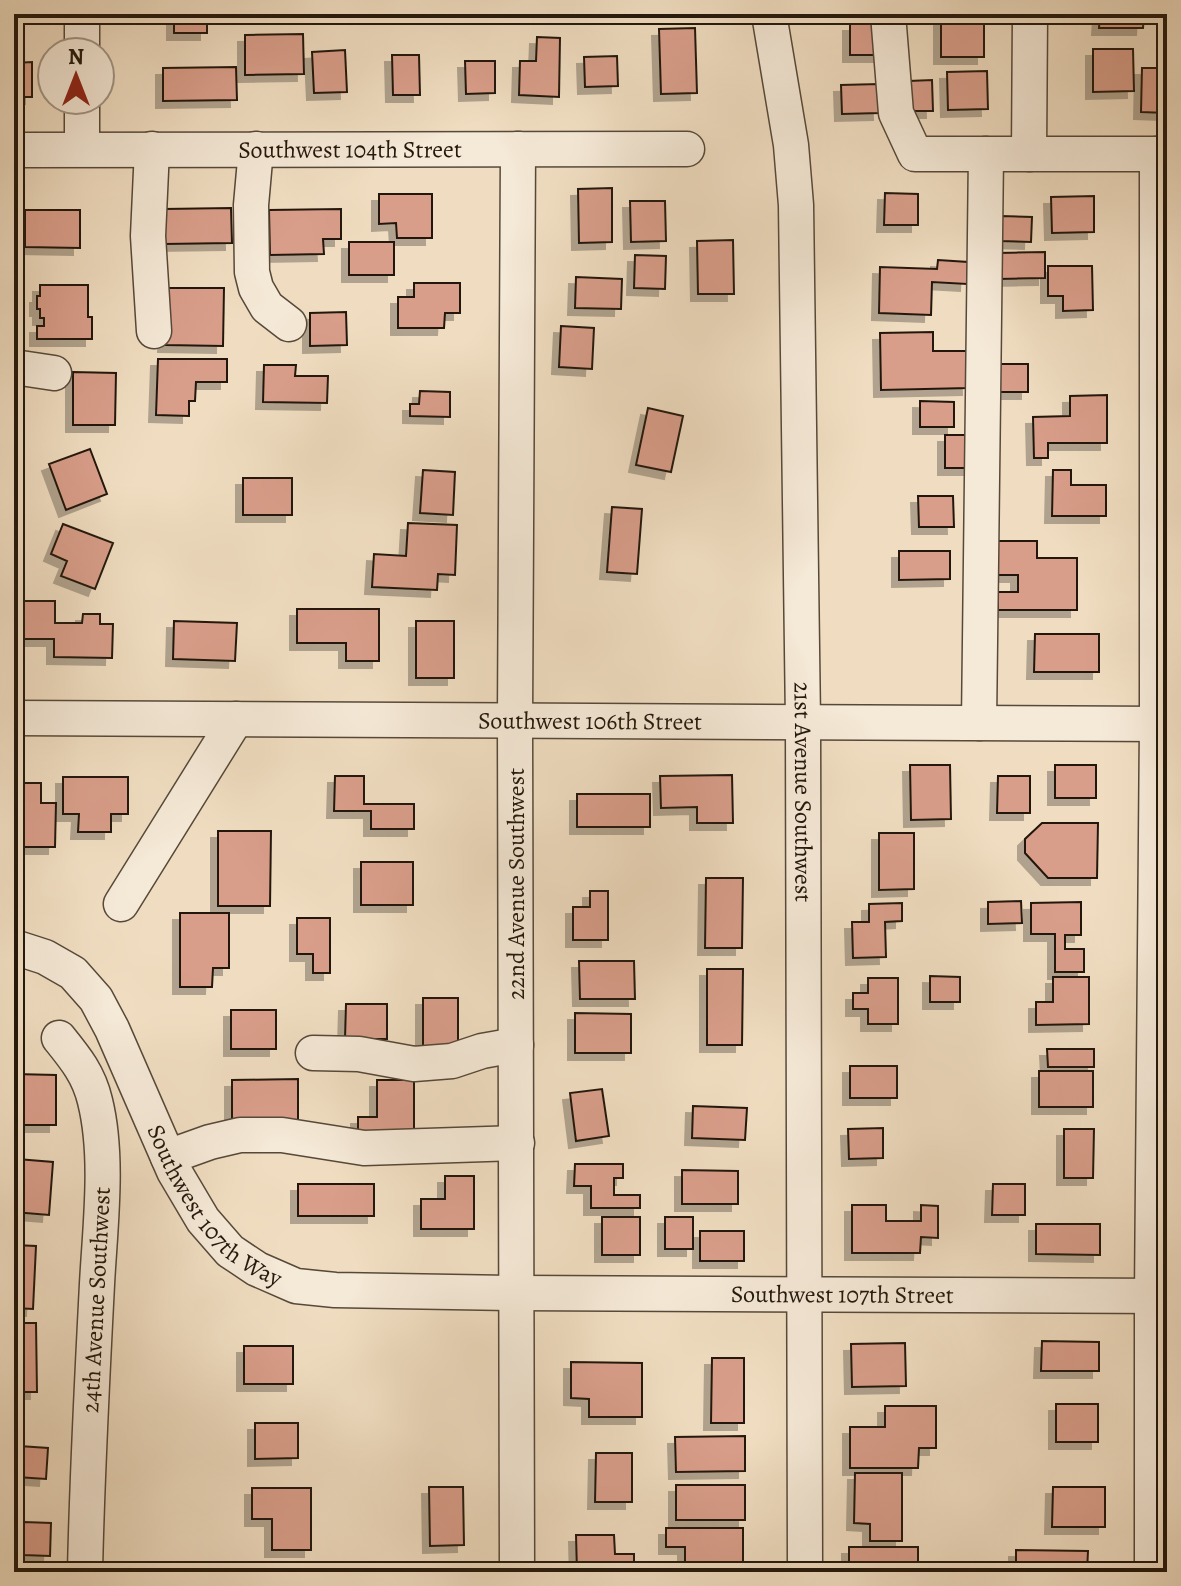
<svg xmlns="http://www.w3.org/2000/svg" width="1181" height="1586" font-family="Alegreya,serif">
<defs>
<filter id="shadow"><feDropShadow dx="-7" dy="7" stdDeviation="0" flood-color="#0004"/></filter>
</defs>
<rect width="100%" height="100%" fill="#f0ddc1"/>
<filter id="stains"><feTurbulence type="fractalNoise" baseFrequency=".0025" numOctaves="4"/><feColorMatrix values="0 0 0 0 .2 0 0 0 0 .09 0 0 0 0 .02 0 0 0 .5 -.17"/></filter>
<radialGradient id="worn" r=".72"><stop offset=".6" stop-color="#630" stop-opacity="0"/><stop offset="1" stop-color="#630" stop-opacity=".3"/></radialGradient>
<!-- building -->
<path fill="#d99e8a" stroke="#23180c" stroke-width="2" filter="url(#shadow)" d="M174,14H207V33H174Z
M1100,14H1144L1143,28H1099Z
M941,17H984V57H941Z
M850,24H879L880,55H850Z
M695,28L697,93L661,94L659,29Z
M303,34L304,74L245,75V35Z
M537,37L560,38L559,97L519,95L520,61H536Z
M1093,49H1133L1134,91L1093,92Z
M345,50L347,92L314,93L312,52Z
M392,55H419L420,95H393Z
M617,56L618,86L585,87L584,57Z
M465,61H495V93L466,94Z
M32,62V97H14V63Z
M236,67L237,100L163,101V68Z
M1142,68H1167V113L1141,112Z
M987,71L988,109L948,110L947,72Z
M932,80L933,111H909V81Z
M879,84L880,113L842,114L841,85Z
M612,188V242L579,243L578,189Z
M885,193L918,194V225H884Z
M379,194H432V238H397L396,223L379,224Z
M1094,196V232L1052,233L1051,197Z
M630,201H665L666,241L631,242Z
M231,208L232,243L164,244V209Z
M341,209V239H323L324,254L270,255L269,210Z
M25,210H80V248L25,247Z
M1001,216L1032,217L1031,242L1000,241Z
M733,240L734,294H698L697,241Z
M349,242H394V275H349Z
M1045,252V278L996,279V253Z
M635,255L666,256L665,289L634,288Z
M938,260L968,262L967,284L932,282L931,315L879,313L880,267L937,269Z
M1048,266H1092L1093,310L1063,311V296H1048Z
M576,277L622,279L621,309L575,308Z
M414,283H460V313H445L444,328H398V297H414Z
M40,285H88V317H92V339H37V326H44V318H40V309H37V296H40Z
M166,288H224L223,346L165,345Z
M346,312L347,345L310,346V313Z
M561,326L594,328L592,369L559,367Z
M933,332V351H968L969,388L881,390L880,333Z
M158,359H227V382H196L195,401H189V416L156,415Z
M991,364H1028V392H991Z
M264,365H296L295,376H328L327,403L263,402Z
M73,372L116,373L115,425H73Z
M420,391L450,392V417L410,416V404H419Z
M1107,395V443H1048V458H1034L1033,417L1070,416V396Z
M19,397L20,428H14V398Z
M920,401L954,402V427H920Z
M648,408L683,416L671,472L636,465Z
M945,435H972V468H945Z
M90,449L107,494L66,510L49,464Z
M423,470L455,472L453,515L420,513Z
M1053,470H1071V485H1106V516H1052Z
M243,478H292V515H243Z
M918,496H953L954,527H919Z
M612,507L642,509L637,574L607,572Z
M408,523L457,525L455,575L438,574L437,590L372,587L374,554L406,556Z
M63,524L113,543L95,589L61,576L67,561L51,554Z
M998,541H1037V558H1077V610H998V592H1018V575H998Z
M899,551H950V579L899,580Z
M14,601H55V623H82L83,614H100V624H113L112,658L54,657V639H14Z
M297,609H379V661H346V643H297Z
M174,621L237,623L235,661L173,659Z
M416,621H454V678H416Z
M1035,634H1099V672H1034Z
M910,765H950L951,819L911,820Z
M1055,765H1096V798H1055Z
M732,775L733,823H697V807L661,808L660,776Z
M335,776H364V804H414V829H371V811H334Z
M998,776H1030V813H997Z
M63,777H128V814H111V832H78L79,814H63Z
M14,783H41V803H56L55,847H21L22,813H14Z
M577,794H650V827H577Z
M1042,823H1098L1097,878H1048L1025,853V839Z
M218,831H271L270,906H218Z
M879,833H914V889L879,890Z
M361,862H413V905H361Z
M706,878H743L742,948H705Z
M590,891H608V940H573V907H590Z
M1021,901L1022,923L988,924V902Z
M1081,902V935H1065V949H1084V972H1055V934H1031V903Z
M902,903V921L885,922L886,957L853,958L852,922H869V904Z
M180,913H229V968H213L212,987H180Z
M297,918H330V973H313V954H297Z
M579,961H634L635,999H580Z
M707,969H743L742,1045H707Z
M930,976L960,977V1002H930Z
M1053,977H1089V1024L1036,1025V1002H1053Z
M868,978H898V1024H868V1009H853V993H868Z
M423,998H458V1054L423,1053Z
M346,1004H387V1039H345Z
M231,1010H276V1049H231Z
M575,1013L631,1014V1053H575Z
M1047,1049H1094V1067H1048Z
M850,1066H897V1098H850Z
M1039,1071H1093V1107H1039Z
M14,1074L56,1075V1125H20L21,1091H14Z
M298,1079V1121L232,1122V1080Z
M377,1080H414V1136H358V1117H377Z
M602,1089L609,1136L576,1141L570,1093Z
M693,1106L747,1108L745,1140L692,1138Z
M883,1128V1158L849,1159L848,1129Z
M1064,1129H1094L1093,1178H1064Z
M17,1159L53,1162L49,1215L14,1212Z
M575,1164H623V1178H614V1195H640V1208H591V1186H574Z
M682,1170L738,1171V1204H682Z
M445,1176H474V1229H421V1199H445Z
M298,1184H374V1216H298Z
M993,1184H1025V1215H992Z
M852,1205H886V1221H921V1205L938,1206V1238L921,1237L920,1253H852Z
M602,1217H640V1255H602Z
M665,1217H693V1249H665Z
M1036,1224H1100V1255L1036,1254Z
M700,1231H744V1261H700Z
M14,1245L36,1246L33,1309L14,1308Z
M14,1323H36L37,1392H14Z
M1042,1341L1099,1342V1371H1041Z
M905,1343L906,1386L852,1387L851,1344Z
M244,1346H293V1384H244Z
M712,1358H744V1423H711Z
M571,1362L642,1363V1417H589V1399L571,1398Z
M1056,1404H1098V1442H1056Z
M885,1406H936V1448H919L918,1468H850V1427H885Z
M255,1423H298V1458L255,1459Z
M745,1436V1471L676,1472L675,1437Z
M19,1446L48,1448L46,1479L17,1477Z
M596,1453H632V1502H595Z
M855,1473H902V1541H870V1524L854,1523Z
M676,1485H745V1520H676Z
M429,1487H463L464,1545L430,1546Z
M1053,1487H1105V1527H1052Z
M252,1488H311V1550H272V1519H252Z
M24,1522L51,1523L50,1556L23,1555Z
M666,1528H743V1566H685V1547H666Z
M576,1535H614L615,1554H634V1572H577Z
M849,1547H918V1572H849Z
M1016,1550L1088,1551L1087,1572H1016Z"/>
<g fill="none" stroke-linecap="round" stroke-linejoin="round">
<defs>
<g id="minor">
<path d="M82,14V52"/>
<path id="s1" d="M769,14L791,145L796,205L803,722L805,1572"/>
<path d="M888,14L896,113L915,154H1167"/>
<path d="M82,100V149"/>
<path d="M152,149L148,236L154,331"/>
<path d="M256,149L251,205L252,272L256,288L267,307L289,324"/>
<path id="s2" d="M14,150L687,149"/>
<path d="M1029,154L1030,14"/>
<path d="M14,367L54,373"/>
<path id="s3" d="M14,718L1167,724"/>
<path d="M979,723L986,154"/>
<path d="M121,904L236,719"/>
<path id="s4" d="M14,947L45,957L73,973L96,999L112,1029L174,1171L203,1220L230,1251L257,1269L296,1286L335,1290L517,1293L1167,1296"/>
<path d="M59,1038C76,1059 89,1075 95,1101C109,1157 100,1227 97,1284C92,1380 87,1476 85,1572"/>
<path d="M313,1053L359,1054L414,1064L452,1061L482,1051L516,1045"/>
<path d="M168,1157L210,1142L240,1135H282L364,1148L517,1143"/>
<path d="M517,1572L515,720L518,149"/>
<path d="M1152,1572V1296L1157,724V154"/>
</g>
</defs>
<!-- minor casing -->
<use href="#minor" stroke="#564939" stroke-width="37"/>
<!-- minor -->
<use href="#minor" stroke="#f5e9d7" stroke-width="34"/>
</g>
<g text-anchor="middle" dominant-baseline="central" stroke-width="8" stroke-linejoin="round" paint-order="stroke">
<!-- street labels -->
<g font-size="24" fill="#23180c" stroke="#f5e9d7">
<text stroke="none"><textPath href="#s2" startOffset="336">Southwest 104th Street</textPath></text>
<text stroke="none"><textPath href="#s3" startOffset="576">Southwest 106th Street</textPath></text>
<text stroke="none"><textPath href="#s1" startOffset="780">21st Avenue Southwest</textPath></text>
<text transform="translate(516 884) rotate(-90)">22nd Avenue Southwest</text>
<text stroke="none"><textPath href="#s4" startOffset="342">Southwest 107th Way</textPath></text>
<text stroke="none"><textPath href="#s4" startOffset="1008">Southwest 107th Street</textPath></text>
<text transform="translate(96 1300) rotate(-87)">24th Avenue Southwest</text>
</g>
</g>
<!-- margin -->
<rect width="1181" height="1586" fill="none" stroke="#f0ddc1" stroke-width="48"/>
<rect x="16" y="16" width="1149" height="1554" fill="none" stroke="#23180c" stroke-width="4"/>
<rect x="24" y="24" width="1133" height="1538" fill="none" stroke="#23180c" stroke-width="2"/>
<!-- north arrow -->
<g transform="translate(76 76)"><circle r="38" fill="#f5e9d7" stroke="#a19586" stroke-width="2"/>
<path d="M0-6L14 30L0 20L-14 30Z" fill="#8f2418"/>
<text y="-12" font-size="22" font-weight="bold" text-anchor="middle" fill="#23180c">N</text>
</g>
<rect width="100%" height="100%" filter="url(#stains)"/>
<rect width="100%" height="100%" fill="url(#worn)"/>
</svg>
